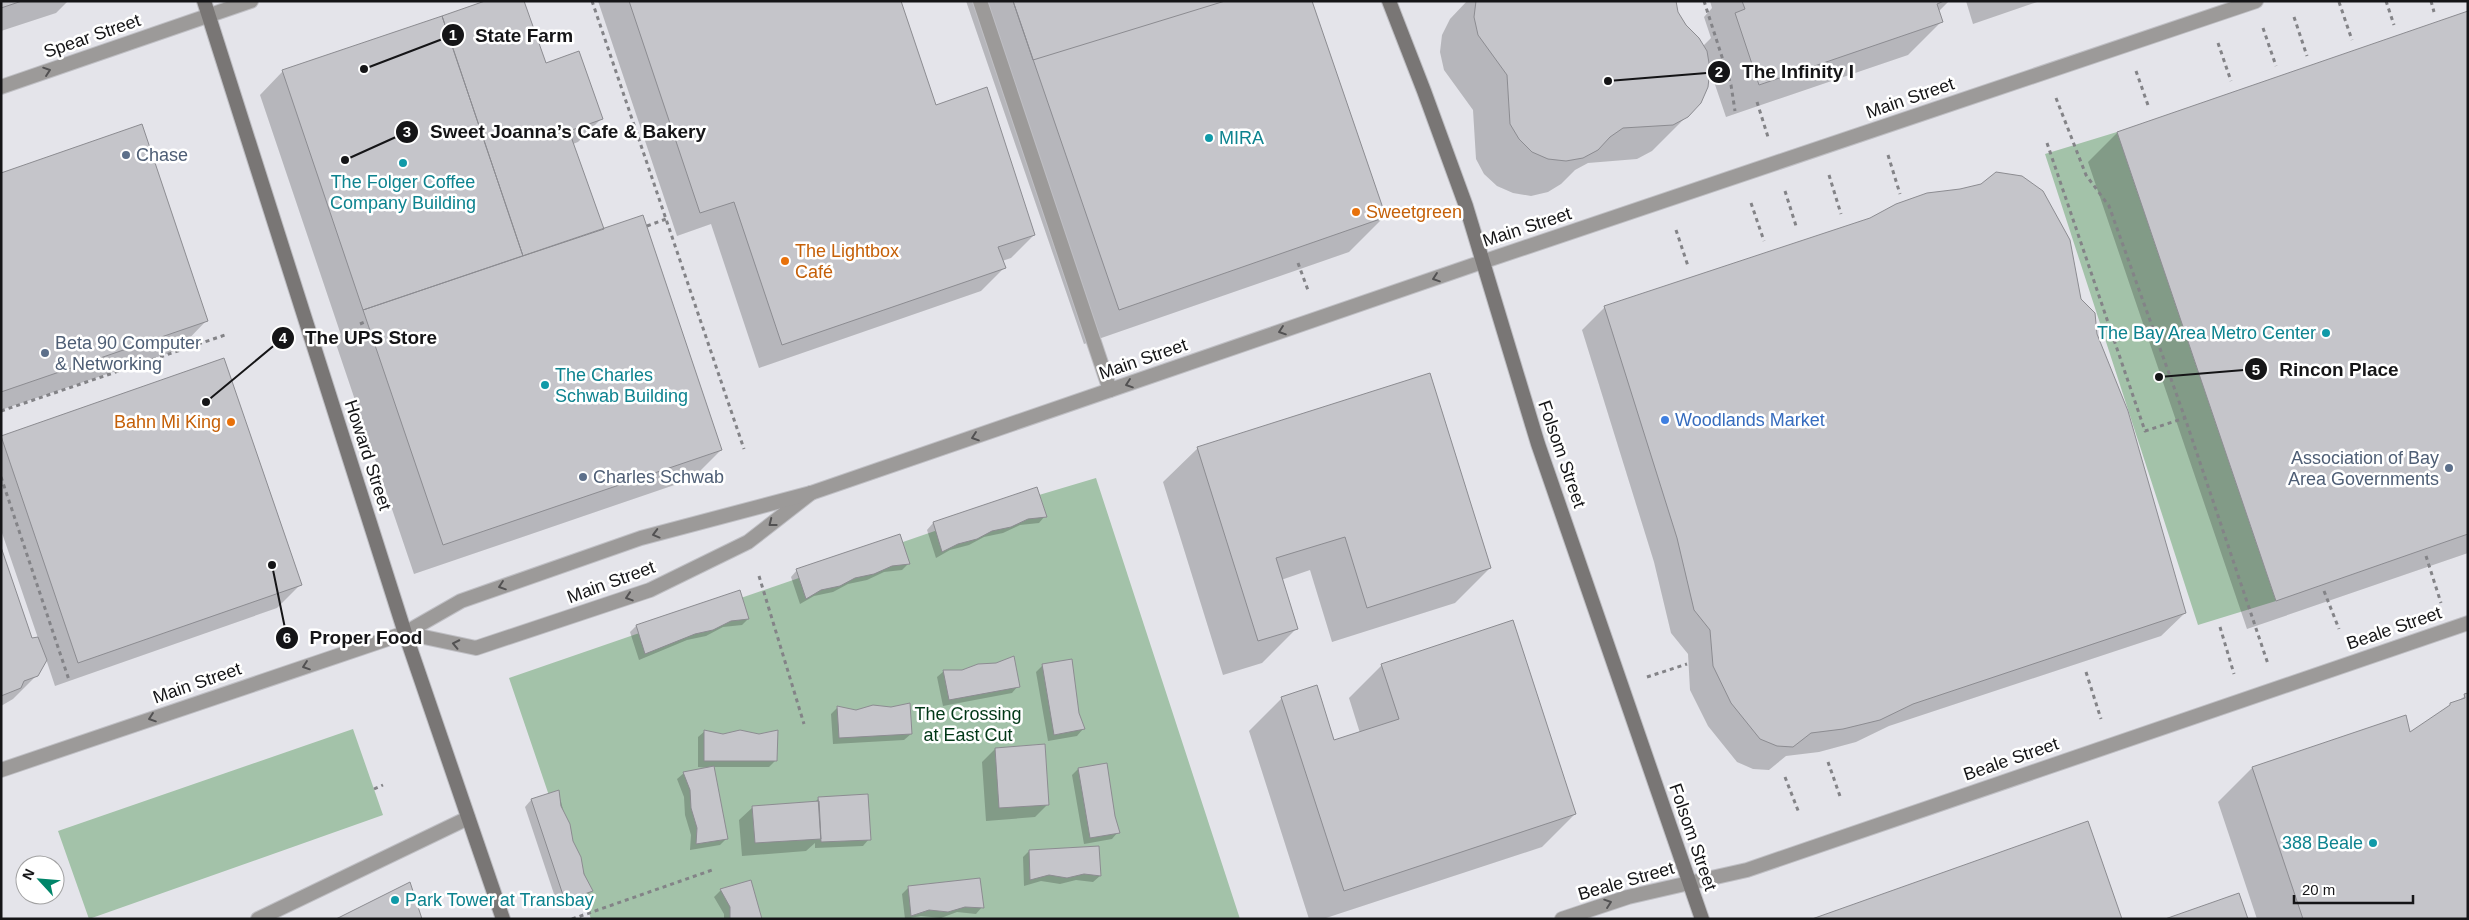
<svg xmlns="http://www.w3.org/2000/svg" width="2469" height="920" font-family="Arial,sans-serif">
<rect width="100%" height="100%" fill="#e4e4ea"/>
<!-- green -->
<path fill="#a3c2a9" d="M2117,132L2276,601L2198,625L2045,154Z
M1096,478L1240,919H591L509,678L1039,495Z
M353,729L383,815L89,919L58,831Z"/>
<!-- shadow -->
<path fill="#0003" d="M1,1H68L56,13L1,31Z
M598,1H900L936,107L1034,235L1011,258L1002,261L1004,268L981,291L759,368L711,224L677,236Z
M966,1H1310L1384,217L1349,252L1084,344Z
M1467,1H1676L1677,12L1702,47L1711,38L1704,17L1712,8L1710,1H1949L1938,12L1941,22L1908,55L1726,117L1709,67L1687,116L1652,151L1637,159L1588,163L1575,170L1561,184L1548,192L1531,196L1513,193L1497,186L1484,174L1476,159L1473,110L1444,70L1440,52L1442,35L1450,19Z
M1966,1H2040L1973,24Z
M2468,12V553L2247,629L2088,162L2117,133Z
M545,64L601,119L578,142L573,144L603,230L721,450L692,479L414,574L335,341L341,335L260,95L283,71Z
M1,174L207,320L178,350L1,410Z
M2080,300L2096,334L2185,613L2161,636L1889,726L1856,742L1819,752L1786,756L1769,770L1753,769L1737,762L1708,726L1690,690L1688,654L1671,633L1654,562L1582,330L1605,307Z
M223,360L300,585L277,608L55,686L46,659L37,675L13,699L1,706V551L32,640L38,638L1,530V437Z
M1198,448L1490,568L1455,603L1332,642L1310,570L1281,580L1297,628L1262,663L1223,675L1163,482Z
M1045,516L1039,523L1020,525L1003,533L984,537L969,545L950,550L936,558L927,530L933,523Z
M909,563L902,570L884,572L867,580L848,584L833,592L814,596L800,604L791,577L797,570Z
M739,591L748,619L742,625L723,627L706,636L687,640L639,660L630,632L636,626Z
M1382,665L1575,814L1542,847L1323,919H1309L1249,731L1282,698L1334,742L1360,733L1349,698Z
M1042,666L1083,729L1077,736L1048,741L1036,672Z
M944,671H963L1018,686L1012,693L943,706L937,677Z
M2468,694V919H2257L2218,802L2252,768L2405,717L2410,734Z
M837,708L911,734L904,740L833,744L831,714Z
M705,731L776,760L769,767H713L726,839L720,845L690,850L691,835L685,815L684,797L677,779L684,773L709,768L698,767V737Z
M995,749L1048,804L1035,817L986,821L982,762Z
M1106,764L1113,816L1118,832L1112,839L1084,844L1072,775L1078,769Z
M558,791L572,842L591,891L585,897L558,906L525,807L531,800Z
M819,798L869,839L863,846L815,848V843L806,851L742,856L739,820L753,807L814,803Z
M1029,851L1100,876L1093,882L1076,880L1060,884L1041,881L1024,886L1023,857Z
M750,882L761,919H724V914L714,897L721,890Z
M909,887L982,907L976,914L957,912L941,918L921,916L905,919L902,894Z"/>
<!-- building -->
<path fill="#c5c5ca" stroke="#8c8c91" d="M1,1H22L1,8Z
M485,1H524L546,63L579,51L603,119L569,131L604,229L523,256L442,16Z
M629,1H901L936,105L987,87L1035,235L998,247L1006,268L782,345L734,202L700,213Z
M1013,1H1225L1033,60Z
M1013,1H1312L1386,217L1119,310Z
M1476,1H1676L1678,12L1686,25L1699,38L1707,51L1710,69L1708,87L1701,103L1688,117L1673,125L1623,128L1610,137L1598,150L1583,158L1566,161L1548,159L1532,152L1519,139L1510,124L1507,75L1478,35L1474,17Z
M1742,1H1944L1937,4L1943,22L1759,85L1735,13L1745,9Z
M2468,11V534L2276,601L2117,132Z
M442,16L523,256L363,310L282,70Z
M142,124L208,321L1,392V173Z
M1996,172L2022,176L2043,191L2070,240L2081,299L2095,313L2097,334L2128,411L2186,613L1913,704L1880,720L1843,729L1811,733L1793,747L1777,746L1760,739L1731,703L1713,666L1710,630L1694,610L1677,538L1604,306L1870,218L1896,204L1927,193L1960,189L1981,184Z
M643,215L722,450L443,545L363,310Z
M224,358L302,585L78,663L1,436Z
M1430,373L1491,568L1367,608L1345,537L1276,558L1298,629L1258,641L1197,447Z
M1037,487L1047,517L1028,519L1011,527L992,531L977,539L958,544L942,552L933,522Z
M900,534L910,564L892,566L874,574L855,578L840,586L821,590L806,599L796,569Z
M1,547L32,638L38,637L47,660L38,676L24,681L21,688L1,696Z
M740,590L749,619L731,621L713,630L695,634L645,654L636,625Z
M1513,620L1576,814L1344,891L1281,697L1317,685L1334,740L1399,719L1381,664Z
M1014,656L1020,687L949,700L943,670H962L978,664L996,663Z
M1072,659L1079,713L1085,729L1054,735L1042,664Z
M2468,693V919H2303L2252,767L2406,715L2410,732L2450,705V703L2465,698L2464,694Z
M910,703L912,734L839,738L837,706L856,710L873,705L891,707Z
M704,730L723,734L740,730L759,734L778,730L777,761H704Z
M1045,744L1049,805L999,808L995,748Z
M1107,763L1115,816L1120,833L1090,838L1078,768Z
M714,766L728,839L696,844L697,828L691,808L690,790L683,772Z
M559,790L561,806L570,824L573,841L581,857L584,874L593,891L565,901L531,799Z
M868,794L871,840L821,842L818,797Z
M819,801L821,839L755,843L752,806Z
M2088,821L2122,919H1812Z
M1099,846L1101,876L1084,874L1067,878L1049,875L1030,880L1029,850Z
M980,878L984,908L965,907L948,912L929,910L911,916L908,886Z
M751,880L762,919H730V907L720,889Z
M410,882L422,919H336Z
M2239,893L2248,919H2165Z"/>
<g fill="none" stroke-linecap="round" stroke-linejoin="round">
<defs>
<path id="service" d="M980,1L1110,390
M405,633L476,648L650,590L748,542L811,493
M258,919L468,818"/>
<path id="minor" d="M1689,883L1747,870L2468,623"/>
<path id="tertiary" d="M1,87L251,1
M1,770L405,633L461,601L641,538L811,493L1482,262L2256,1
M1562,919L1628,897L1689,883"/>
<path id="secondary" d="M204,1L405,633L503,919
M1389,1L1424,91L1466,206L1538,444L1702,919"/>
</defs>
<!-- service casing -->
<use href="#service" stroke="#bfbfc4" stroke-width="16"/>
<!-- minor casing -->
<use href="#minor" stroke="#bfbfc4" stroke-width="16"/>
<!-- tertiary casing -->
<use href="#tertiary" stroke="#bfbfc4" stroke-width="16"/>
<!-- secondary casing -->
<use href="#secondary" stroke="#bfbfc4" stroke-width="16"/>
<!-- path -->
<path stroke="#838387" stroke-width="3" stroke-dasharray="4 4" stroke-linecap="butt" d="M592,1L744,449
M1704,1L1731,85L1735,111
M2386,1L2394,25
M2431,1L2434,12
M2339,2L2352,40
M2294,17L2307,56
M2263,28L2276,66
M2218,43L2231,81
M2136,71L2149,108
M2056,98L2086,175L2109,206L2185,418L2268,664
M1757,102L1768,137
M2047,143L2145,431L2185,418
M1888,155L1900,194
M1829,175L1841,214
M1785,191L1797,229
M1751,203L1764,241
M647,226L666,219
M1676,230L1688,266
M1298,263L1309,293
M360,324L367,321
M1,411L225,335
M1,477L69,680
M2426,556L2441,603
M759,576L804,724
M2324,591L2339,629
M2220,627L2234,674
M2086,672L2101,719
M1647,677L1687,664
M1828,762L1841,799
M1785,777L1799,813
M374,789L383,785
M572,919L715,869"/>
<!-- service -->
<use href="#service" stroke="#9c9a99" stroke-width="14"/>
<!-- minor -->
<use href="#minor" stroke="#9c9a99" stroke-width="14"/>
<!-- tertiary -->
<use href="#tertiary" stroke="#9c9a99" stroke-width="14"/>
<!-- secondary -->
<use href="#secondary" stroke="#797675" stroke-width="14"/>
</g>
<!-- one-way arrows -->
<defs><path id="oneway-chevron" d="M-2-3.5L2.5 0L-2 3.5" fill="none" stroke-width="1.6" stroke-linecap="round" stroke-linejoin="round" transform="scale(1.25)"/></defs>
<g stroke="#525152">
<use href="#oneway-chevron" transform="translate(47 71) rotate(-19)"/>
<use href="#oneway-chevron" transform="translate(1436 278) rotate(161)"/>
<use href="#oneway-chevron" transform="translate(1282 331) rotate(161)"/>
<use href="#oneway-chevron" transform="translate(1129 384) rotate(161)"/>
<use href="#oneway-chevron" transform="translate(975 437) rotate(161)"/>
<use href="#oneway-chevron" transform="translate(772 523) rotate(142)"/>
<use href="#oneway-chevron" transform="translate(656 534) rotate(165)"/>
<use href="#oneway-chevron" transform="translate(502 586) rotate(161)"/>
<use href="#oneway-chevron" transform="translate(629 597) rotate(162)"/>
<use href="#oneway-chevron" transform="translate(456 644) rotate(-168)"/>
<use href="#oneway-chevron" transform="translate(306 666) rotate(161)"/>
<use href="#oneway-chevron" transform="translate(152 718) rotate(161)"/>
<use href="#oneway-chevron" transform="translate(1608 903) rotate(-19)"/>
</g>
<!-- markers -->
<g fill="#0f9aa8" stroke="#fff" stroke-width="2">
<circle cx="1209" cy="138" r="5"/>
<circle cx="403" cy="163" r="5"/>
<circle cx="2326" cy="333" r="5"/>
<circle cx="545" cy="385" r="5"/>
<circle cx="2373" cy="843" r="5"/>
<circle cx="395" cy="900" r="5"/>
</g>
<g fill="#5c6f8a" stroke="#fff" stroke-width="2">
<circle cx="126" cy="155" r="5"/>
<circle cx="45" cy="353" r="5"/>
<circle cx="2449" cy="468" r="5"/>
<circle cx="583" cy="477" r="5"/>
</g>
<g fill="#e8710a" stroke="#fff" stroke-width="2">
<circle cx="1356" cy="212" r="5"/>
<circle cx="785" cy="261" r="5"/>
<circle cx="231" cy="422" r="5"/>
</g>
<circle fill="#3f7fe0" stroke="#fff" stroke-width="2" cx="1665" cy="420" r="5"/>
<g text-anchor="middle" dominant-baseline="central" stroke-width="5" stroke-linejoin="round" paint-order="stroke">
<!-- street labels -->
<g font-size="18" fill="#151517" stroke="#fff">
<text transform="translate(92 36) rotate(-19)">Spear Street</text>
<text transform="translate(1910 98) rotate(-19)">Main Street</text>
<text transform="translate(1527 227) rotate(-18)">Main Street</text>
<text transform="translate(1143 359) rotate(-19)">Main Street</text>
<text transform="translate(1562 454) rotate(71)">Folsom Street</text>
<text transform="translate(368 455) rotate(72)">Howard Street</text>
<text transform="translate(611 582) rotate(-20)">Main Street</text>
<text transform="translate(2394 628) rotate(-19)">Beale Street</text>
<text transform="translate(197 683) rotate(-19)">Main Street</text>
<text transform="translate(2011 759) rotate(-19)">Beale Street</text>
<text transform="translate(1693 837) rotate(71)">Folsom Street</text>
<text transform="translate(1626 881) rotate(-16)">Beale Street</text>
</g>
<!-- culture labels -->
<g font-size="18" fill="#0d838f" stroke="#fff" text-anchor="start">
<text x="1219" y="138">MIRA</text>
<text x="403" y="182" text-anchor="middle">The Folger Coffee<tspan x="403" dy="21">Company Building</tspan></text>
<text x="2316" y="333" text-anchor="end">The Bay Area Metro Center</text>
<text x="555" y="375">The Charles<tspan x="555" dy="21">Schwab Building</tspan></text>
<text x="2363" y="843" text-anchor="end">388 Beale</text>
<text x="405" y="900">Park Tower at Transbay</text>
</g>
<!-- service labels -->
<g font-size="18" fill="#4e5e75" stroke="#fff" text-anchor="start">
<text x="136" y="155">Chase</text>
<text x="55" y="343">Beta 90 Computer<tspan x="55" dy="21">&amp; Networking</tspan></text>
<text x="2439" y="458" text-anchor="end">Association of Bay<tspan x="2439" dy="21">Area Governments</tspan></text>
<text x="593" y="477">Charles Schwab</text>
</g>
<!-- food labels -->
<g font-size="18" fill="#c56008" stroke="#fff" text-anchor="start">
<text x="1366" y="212">Sweetgreen</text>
<text x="795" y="251">The Lightbox<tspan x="795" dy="21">Café</tspan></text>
<text x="221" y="422" text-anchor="end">Bahn Mi King</text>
</g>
<!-- shop labels -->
<g font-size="18" fill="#366cbe" stroke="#fff" text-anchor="start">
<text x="1675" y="420">Woodlands Market</text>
</g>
<!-- park labels -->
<g font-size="18" fill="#003716" stroke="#fff">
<text x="968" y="714">The Crossing<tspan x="968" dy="21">at East Cut</tspan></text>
</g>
</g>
<!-- callouts -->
<path fill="none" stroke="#151517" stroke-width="2" d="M364 69L453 35M1608 81L1719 72M345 160L407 132M206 402L283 338M2159 377L2256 369M272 565L287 638"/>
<g fill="#151517" stroke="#fff" stroke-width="2">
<circle cx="364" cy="69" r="5"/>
<circle cx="1608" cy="81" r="5"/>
<circle cx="345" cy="160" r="5"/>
<circle cx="206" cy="402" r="5"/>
<circle cx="2159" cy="377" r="5"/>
<circle cx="272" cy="565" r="5"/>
<circle cx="453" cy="35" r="12"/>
<circle cx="1719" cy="72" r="12"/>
<circle cx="407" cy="132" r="12"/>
<circle cx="283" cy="338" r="12"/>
<circle cx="2256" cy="369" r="12"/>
<circle cx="287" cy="638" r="12"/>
</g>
<g font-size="15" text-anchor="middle" font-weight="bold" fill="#fff">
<text x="453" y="40">1</text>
<text x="1719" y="77">2</text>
<text x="407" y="137">3</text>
<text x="283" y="343">4</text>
<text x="2256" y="375">5</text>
<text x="287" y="643">6</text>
</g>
<g font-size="19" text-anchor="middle" font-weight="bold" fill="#151517" stroke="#fff" stroke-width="5" stroke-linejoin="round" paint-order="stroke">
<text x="524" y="42">State Farm</text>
<text x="1798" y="78">The Infinity I</text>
<text x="568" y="138">Sweet Joanna’s Cafe &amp; Bakery</text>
<text x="371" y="344">The UPS Store</text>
<text x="2339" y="376">Rincon Place</text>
<text x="366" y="644">Proper Food</text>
</g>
<!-- border -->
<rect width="2469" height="920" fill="none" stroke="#151517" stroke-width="5"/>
<!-- north arrow -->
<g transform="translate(40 880) rotate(296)"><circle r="24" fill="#ffffff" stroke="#a1a1a2"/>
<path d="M0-4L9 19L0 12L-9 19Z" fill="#008569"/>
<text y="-8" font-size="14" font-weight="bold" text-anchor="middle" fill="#151517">N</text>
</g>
<!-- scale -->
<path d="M2294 895v8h119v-8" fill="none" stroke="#151517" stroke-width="2.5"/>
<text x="2302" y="895" font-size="15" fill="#151517" stroke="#ffffff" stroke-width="4" paint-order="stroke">20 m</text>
</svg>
